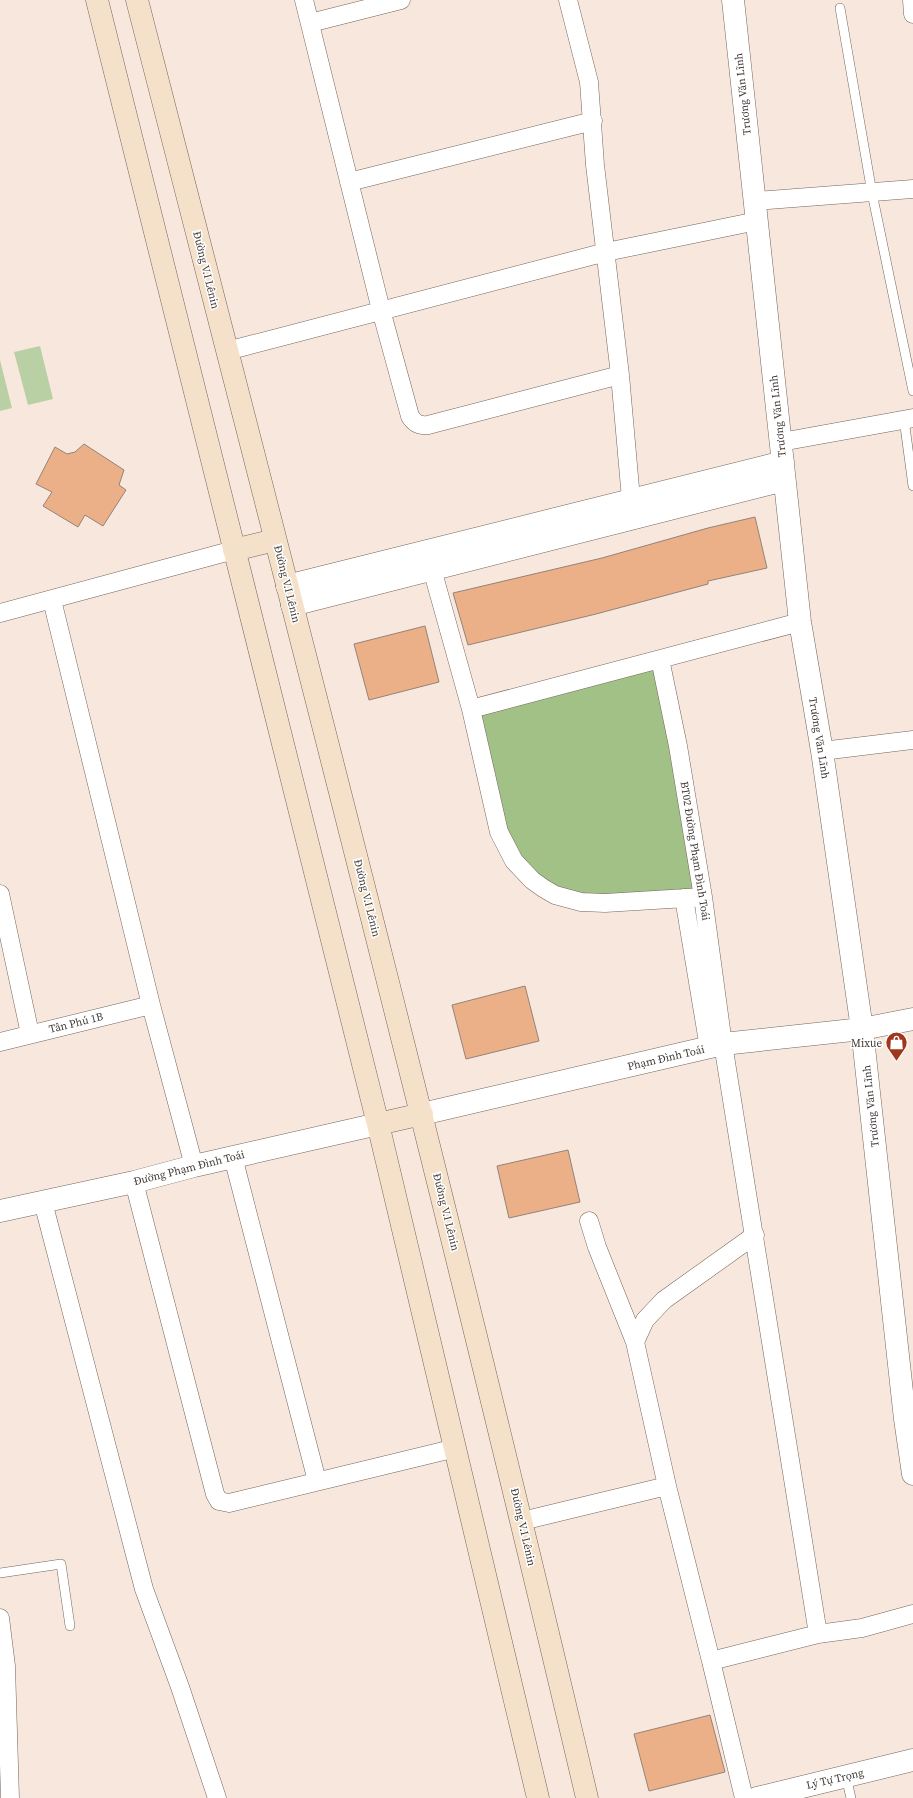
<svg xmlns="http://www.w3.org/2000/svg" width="913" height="1798" font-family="'Source Serif 4',serif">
<rect width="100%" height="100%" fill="#f8e7dc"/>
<!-- green -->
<path fill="#b9d0a5" d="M40,346L53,399L28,405L14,352Z
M0,360L12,408L0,411Z"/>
<!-- forest -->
<path fill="#a1c186" d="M660,659L703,897L581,902L514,861L471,709Z"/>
<!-- building -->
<path fill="#ecb089" stroke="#938379" d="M84,444L124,470L119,485L126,490L103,526L85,515L78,527L43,506L52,492L36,484L55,447L67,454L75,452Z
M755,517L767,568L708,581V584L596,614L468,645L453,593L602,558L708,528Z
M425,626L439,682L369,700L354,644Z
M525,986L539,1041L466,1059L452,1005Z
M568,1150L580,1202L509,1218L497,1166Z
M710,1715L725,1772L649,1791L634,1734Z"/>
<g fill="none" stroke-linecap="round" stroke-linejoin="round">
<defs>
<path id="service" d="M840,8L872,193L913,391
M904,419L913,486
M0,1573L61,1564L70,1626
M846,1777L851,1798"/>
<path id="minor" d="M304,0L381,310L410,416C414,423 419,426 428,425L620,375
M568,0L589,82L595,165L620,375L631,499
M912,0L913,14
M310,23L401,0
M349,182L593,121
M755,201L913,189
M227,351L606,252L757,221
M781,442L913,418
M432,569L471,709L499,832L514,861L532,880L543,888L555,895L581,902L605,903L703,897
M52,600L151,1005L194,1166
M0,613L234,550
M660,659L678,746L703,897L723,1044L818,1634
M471,709L800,622
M822,751L913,740
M0,894L30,1034
M684,898L709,1048
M0,1042L151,1005
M233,1157L317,1481
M134,1182L215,1494L219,1501L229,1503L456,1448
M43,1202L144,1589L180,1687L217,1798
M589,1221L597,1247L635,1342L667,1486L711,1661L818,1634L862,1628L913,1614
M635,1342L645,1320L664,1300L755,1235
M522,1521L667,1486
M0,1618L6,1666L10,1798
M711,1661L744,1798"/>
<path id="tertiary" d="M733,0L800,622L822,751L862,1029L905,1419L913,1474
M287,586L783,462
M292,605L784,480
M422,1114L723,1044L862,1029L913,1019
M0,1211L134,1182L194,1166L378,1124
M757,1798L913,1760"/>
<path id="secondary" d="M97,0L378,1124L538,1798
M137,0C291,599 446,1197 587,1798
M234,550L275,540
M378,1124L422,1114"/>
</defs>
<!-- service casing -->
<use href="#service" stroke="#74655b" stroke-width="10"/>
<!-- minor casing -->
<use href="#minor" stroke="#74655b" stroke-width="19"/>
<!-- tertiary casing -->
<use href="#tertiary" stroke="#74655b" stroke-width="23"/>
<!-- secondary casing -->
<use href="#secondary" stroke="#74655b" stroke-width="23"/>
<!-- service -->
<use href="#service" stroke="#fff" stroke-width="9"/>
<!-- minor -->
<use href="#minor" stroke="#fff" stroke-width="18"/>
<!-- tertiary -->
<use href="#tertiary" stroke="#fff" stroke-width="22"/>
<!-- secondary -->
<use href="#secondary" stroke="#f5e1c9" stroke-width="22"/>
</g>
<!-- icons -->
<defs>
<symbol id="shop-pin" viewBox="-11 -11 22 30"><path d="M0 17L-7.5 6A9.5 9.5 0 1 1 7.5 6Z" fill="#9f361e" stroke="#fff"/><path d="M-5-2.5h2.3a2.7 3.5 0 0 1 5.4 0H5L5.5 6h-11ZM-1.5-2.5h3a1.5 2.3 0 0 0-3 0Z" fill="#fff"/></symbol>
</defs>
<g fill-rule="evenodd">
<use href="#shop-pin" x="884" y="1030" width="25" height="34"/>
</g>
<g text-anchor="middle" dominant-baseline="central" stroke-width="3" stroke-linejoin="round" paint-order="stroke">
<!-- street labels -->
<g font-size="11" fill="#423b37" stroke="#fff">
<text transform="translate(743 94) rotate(-96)">Trương Văn Lĩnh</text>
<text transform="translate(206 270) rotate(76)">Đường V.I Lênin</text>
<text transform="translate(778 416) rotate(-96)">Trương Văn Lĩnh</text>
<text transform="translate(287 584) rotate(76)">Đường V.I Lênin</text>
<text transform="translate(819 738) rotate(81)">Trương Văn Lĩnh</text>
<text transform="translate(695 851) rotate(81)">BT02 Đường Phạm Đình Toái</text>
<text transform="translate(367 898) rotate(76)">Đường V.I Lênin</text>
<text transform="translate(76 1023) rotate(-14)">Tân Phú 1B</text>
<text transform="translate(666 1058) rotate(-13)">Phạm Đình Toái</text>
<text transform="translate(871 1106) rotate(-96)">Trương Văn Lĩnh</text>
<text transform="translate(189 1168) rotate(-14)">Đường Phạm Đình Toái</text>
<text transform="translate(446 1212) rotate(76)">Đường V.I Lênin</text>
<text transform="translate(523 1527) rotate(77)">Đường V.I Lênin</text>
<text transform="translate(835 1779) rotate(-13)">Lý Tự Trọng</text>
</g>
<!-- poi labels -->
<g font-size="11" fill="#423b37" stroke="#fff" text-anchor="end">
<text x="882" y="1043">Mixue</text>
</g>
</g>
</svg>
